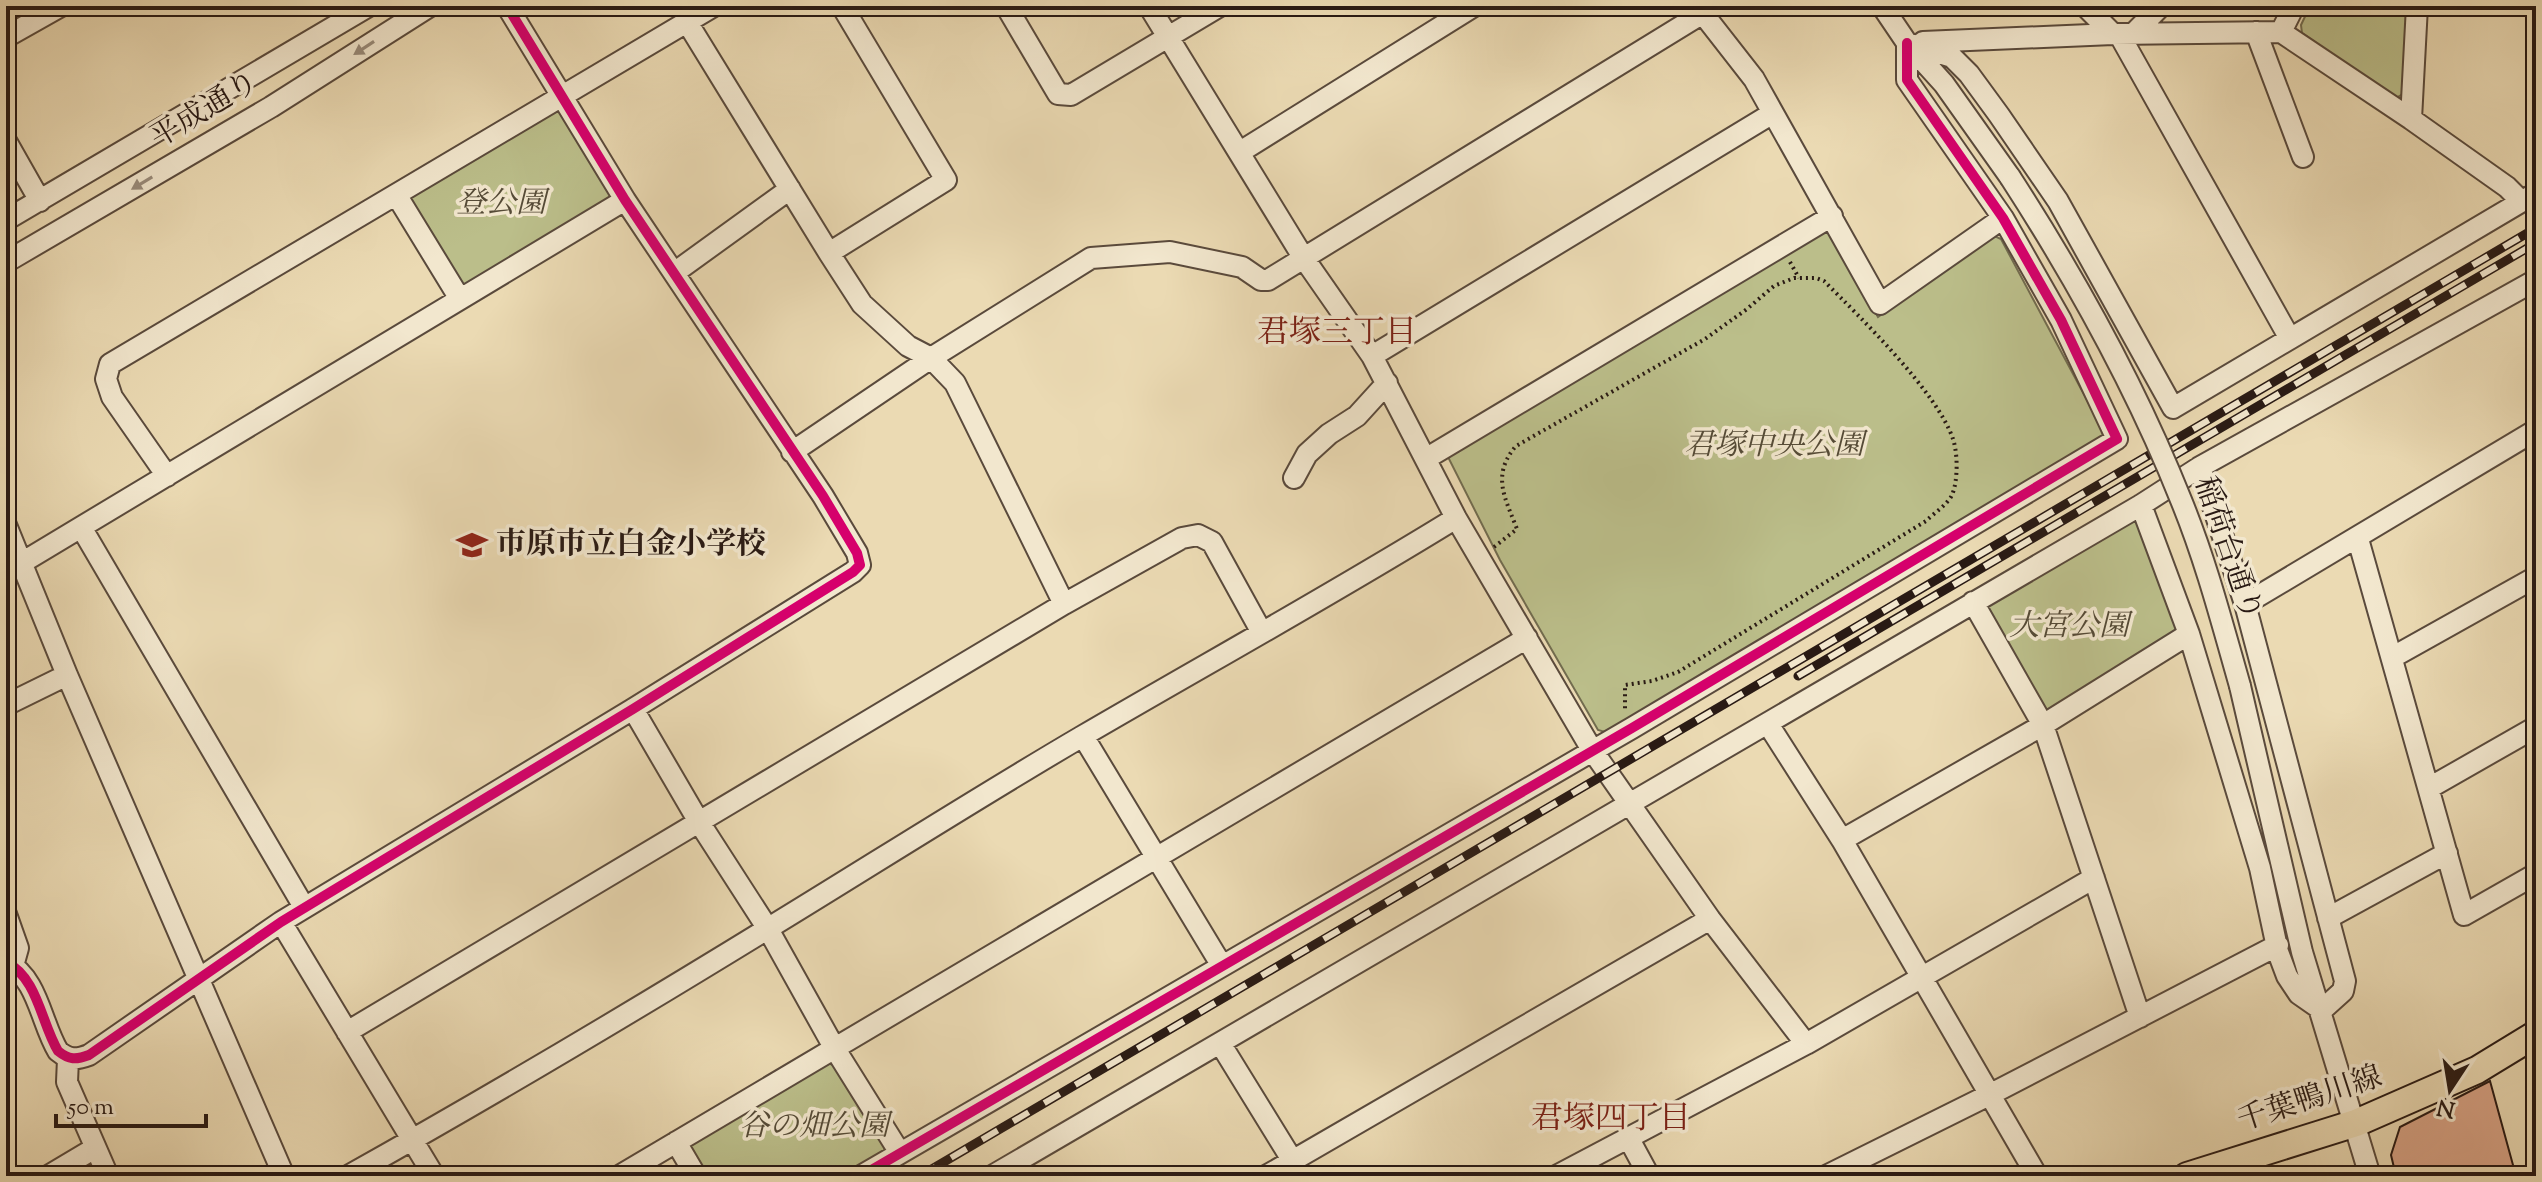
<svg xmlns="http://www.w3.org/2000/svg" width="2542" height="1182" font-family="'Sorts Mill Goudy','Noto Serif JP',serif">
<rect width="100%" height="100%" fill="#ebdab3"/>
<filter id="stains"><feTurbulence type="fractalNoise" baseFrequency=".0025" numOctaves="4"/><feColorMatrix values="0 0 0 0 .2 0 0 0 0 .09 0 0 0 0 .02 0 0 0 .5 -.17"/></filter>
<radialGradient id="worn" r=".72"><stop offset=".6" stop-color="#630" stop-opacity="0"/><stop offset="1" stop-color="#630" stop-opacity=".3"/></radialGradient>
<!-- green -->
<path fill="#bbbe8a" stroke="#726c4f" stroke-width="2" d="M2310,6H2411L2406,92L2396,98L2302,33L2301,25Z
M563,96L625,200L460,299L397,196Z
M1822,231L1831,233L1878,317L1990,234L2001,239L2103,430L2102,440L1605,732L1598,730L1500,560L1448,457Z
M2141,505L2189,634L2043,725L1973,602Z
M826,1063L834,1065L886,1145L882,1155L846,1176H705L690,1151L692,1143Z"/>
<!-- building -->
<path fill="#d8a386" stroke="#291a14" stroke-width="2" d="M2490,1081L2516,1176H2396L2391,1155L2400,1127Z"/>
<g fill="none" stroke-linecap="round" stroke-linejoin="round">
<defs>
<path id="minor" d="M842,6L946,180L829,253L862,304L908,346L931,358L955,383L1064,604
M1006,6L1058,94L1071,95L1220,6
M1149,6L1303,257L1372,356L1456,518L1592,750L1710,919L1806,1044
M1697,6L1754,79L1880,304L2003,218
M1882,6L1907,43L1944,84L2010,177
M2085,6L2113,34
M687,22L829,253
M2256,32L2303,157
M2281,32L2294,6
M2119,34L2289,337
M2133,34L2161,6
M6,37L61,6
M1923,42L2113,34L2281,32L2411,119L2507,187L2521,201
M1907,43L1952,57L1969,74L1999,115L2058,201L2173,408L2536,193
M2411,119L2417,6
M6,141L40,201
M1240,152L1474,6
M397,196L460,299
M6,220L369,6
M6,262L271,107L430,6
M674,273L790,189
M1372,356L1773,113
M792,452L931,358L1091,258L1170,252L1242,267L1261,280H1268L1703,13
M1427,458L1832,216
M167,476L112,397L106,379L110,364L714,6
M1294,478L1307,454L1329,434L1357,416L1387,383
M2141,505L2189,634L2260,868L2278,952L2287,976L2299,994L2322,1010L2343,991L2345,981L2245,604L2200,467
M6,525L67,675L284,1176
M81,527L304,907
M2358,539L2464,915L2536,874
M23,562L625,200
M1973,602L2043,725L2140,1017
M2245,604L2536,430
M2393,657L2536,577
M2240,686L2302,952L2370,1176
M6,705L67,675
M633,709L699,822L768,929L835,1049L900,1153
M1768,724L1842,840L2037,1176
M1083,736L1222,966
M2429,788L2536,727
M1842,840L2043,725L2189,634
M6,914L18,948L13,966
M2328,918L2447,853
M281,922L434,1176
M6,962C38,978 41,1023 58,1051C69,1060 76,1060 89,1055L281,922L633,709L853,572L860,565L857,553L823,496L625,200L507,6
M347,1032L1064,604L1182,538L1198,535L1212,542L1261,631
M1220,1043L1302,1176
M68,1059L67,1082L108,1176
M1629,1139L1649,1176
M676,1142L696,1176
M48,1176L95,1148
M348,1176C491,1096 632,1012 772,926C875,863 977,798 1081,737C1206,664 1333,594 1456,518
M619,1176L1527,638
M861,1176L1632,728L2117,439L2061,320L2003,218L1907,80V43
M992,1176L2141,505L2200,467L2536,280
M1266,1176L1710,919
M1556,1176L1806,1044L2094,878
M1826,1176L1991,1094L2278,945"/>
<path id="major" d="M2187,1176L2356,1123L2477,1070L2536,1034"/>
</defs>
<!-- minor casing -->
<use href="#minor" stroke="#5a4a3c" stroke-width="24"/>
<!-- major casing -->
<use href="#major" stroke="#291a14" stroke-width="30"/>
<!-- path -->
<path stroke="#291a14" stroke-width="4" stroke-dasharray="2 4" stroke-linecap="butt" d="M1790,262L1799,278
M1494,547L1517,529C1505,498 1491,475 1516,446L1705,339L1747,309L1774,286L1794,278H1816L1824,281C1861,318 1937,392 1953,439C1958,454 1958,481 1952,495C1947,505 1934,513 1926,521L1678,672L1652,681L1625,685V709"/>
<!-- minor -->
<use href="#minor" stroke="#f2e7ce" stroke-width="20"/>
<!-- major -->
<use href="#major" stroke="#ebdab3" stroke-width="26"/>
<defs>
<path id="rail" d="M1798,676L2536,243
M920,1176L2536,228"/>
</defs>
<!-- rail casing -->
<use href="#rail" stroke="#291a14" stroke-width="9"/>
<!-- rail -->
<use href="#rail" stroke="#f2e7ce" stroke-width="6" stroke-dasharray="18" stroke-linecap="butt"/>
<defs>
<path id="minor-bridge" d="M2010,177C2076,279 2136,387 2181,500C2206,561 2222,623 2240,686"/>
</defs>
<!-- minor-bridge casing -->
<use href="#minor-bridge" stroke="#5a4a3c" stroke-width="24" stroke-linecap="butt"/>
<!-- minor-bridge -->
<use href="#minor-bridge" stroke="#f2e7ce" stroke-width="20"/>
<defs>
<path id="cycleway" d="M6,962C38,978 41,1023 58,1051C69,1060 76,1060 89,1055L281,922L633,709L853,572L860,565L857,553L823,496L625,200L507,6
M861,1176L1632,728L2117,439L2061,320L2003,218L1907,80V43"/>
</defs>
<!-- cycleway casing -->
<use href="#cycleway" stroke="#f2e7ce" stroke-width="15"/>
<!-- cycleway -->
<use href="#cycleway" stroke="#d6006c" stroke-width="10"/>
</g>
<!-- one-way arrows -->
<defs><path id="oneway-solid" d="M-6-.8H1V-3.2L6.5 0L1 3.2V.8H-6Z" transform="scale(2)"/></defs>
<g fill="#988b7a">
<use href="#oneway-solid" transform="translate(364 48) rotate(147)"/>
<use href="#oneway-solid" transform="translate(142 183) rotate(149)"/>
</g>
<!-- icons -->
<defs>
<symbol id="school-bare" viewBox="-9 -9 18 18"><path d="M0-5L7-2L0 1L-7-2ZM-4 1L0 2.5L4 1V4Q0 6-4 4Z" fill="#8f2418" stroke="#f2e7ce" stroke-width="2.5" paint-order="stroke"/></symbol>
</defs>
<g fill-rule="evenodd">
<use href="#school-bare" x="450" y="523" width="44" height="44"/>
</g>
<g text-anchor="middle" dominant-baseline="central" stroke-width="7" stroke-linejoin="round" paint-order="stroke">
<!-- street labels -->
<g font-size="30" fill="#291a14" stroke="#f2e7ce">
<text transform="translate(205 111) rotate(-31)">平成通り</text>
<text transform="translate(2227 549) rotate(71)">稲荷台通り</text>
<text transform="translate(2310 1100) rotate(-18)">千葉鴨川線</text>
</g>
<!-- park labels -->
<g font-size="30" font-style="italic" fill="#554b37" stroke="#f2e7ce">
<text x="501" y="204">登公園</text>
<text x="1774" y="446">君塚中央公園</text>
<text x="2069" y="627">大宮公園</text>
<text x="814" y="1127">谷の畑公園</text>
</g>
<!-- poi labels -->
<g font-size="30" font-weight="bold" fill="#291a14" stroke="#f2e7ce" text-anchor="start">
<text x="496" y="545">市原市立白金小学校</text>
</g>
<!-- neighbourhood labels -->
<g font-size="32" fill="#7a1f14" stroke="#f2e7ce">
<text x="1337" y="334">君塚三丁目</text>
<text x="1611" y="1120">君塚四丁目</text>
</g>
</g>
<!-- margin -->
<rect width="2542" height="1182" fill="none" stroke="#ebdab3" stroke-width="32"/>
<rect x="8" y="8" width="2526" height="1166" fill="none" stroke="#291a14" stroke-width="4"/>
<rect x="16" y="16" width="2510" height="1150" fill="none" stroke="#291a14" stroke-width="2"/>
<!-- north arrow -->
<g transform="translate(2450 1090) rotate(192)" stroke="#f2e7ce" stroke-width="6" paint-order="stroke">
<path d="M0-6L14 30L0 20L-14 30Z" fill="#291a14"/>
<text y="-12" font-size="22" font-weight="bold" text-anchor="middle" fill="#291a14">N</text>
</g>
<!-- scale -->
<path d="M56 1114v12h150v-12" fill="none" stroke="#291a14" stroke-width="4"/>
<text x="68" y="1114" font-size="24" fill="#291a14" stroke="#f2e7ce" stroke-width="6" paint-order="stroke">50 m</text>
<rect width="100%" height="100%" filter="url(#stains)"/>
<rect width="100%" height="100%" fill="url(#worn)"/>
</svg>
